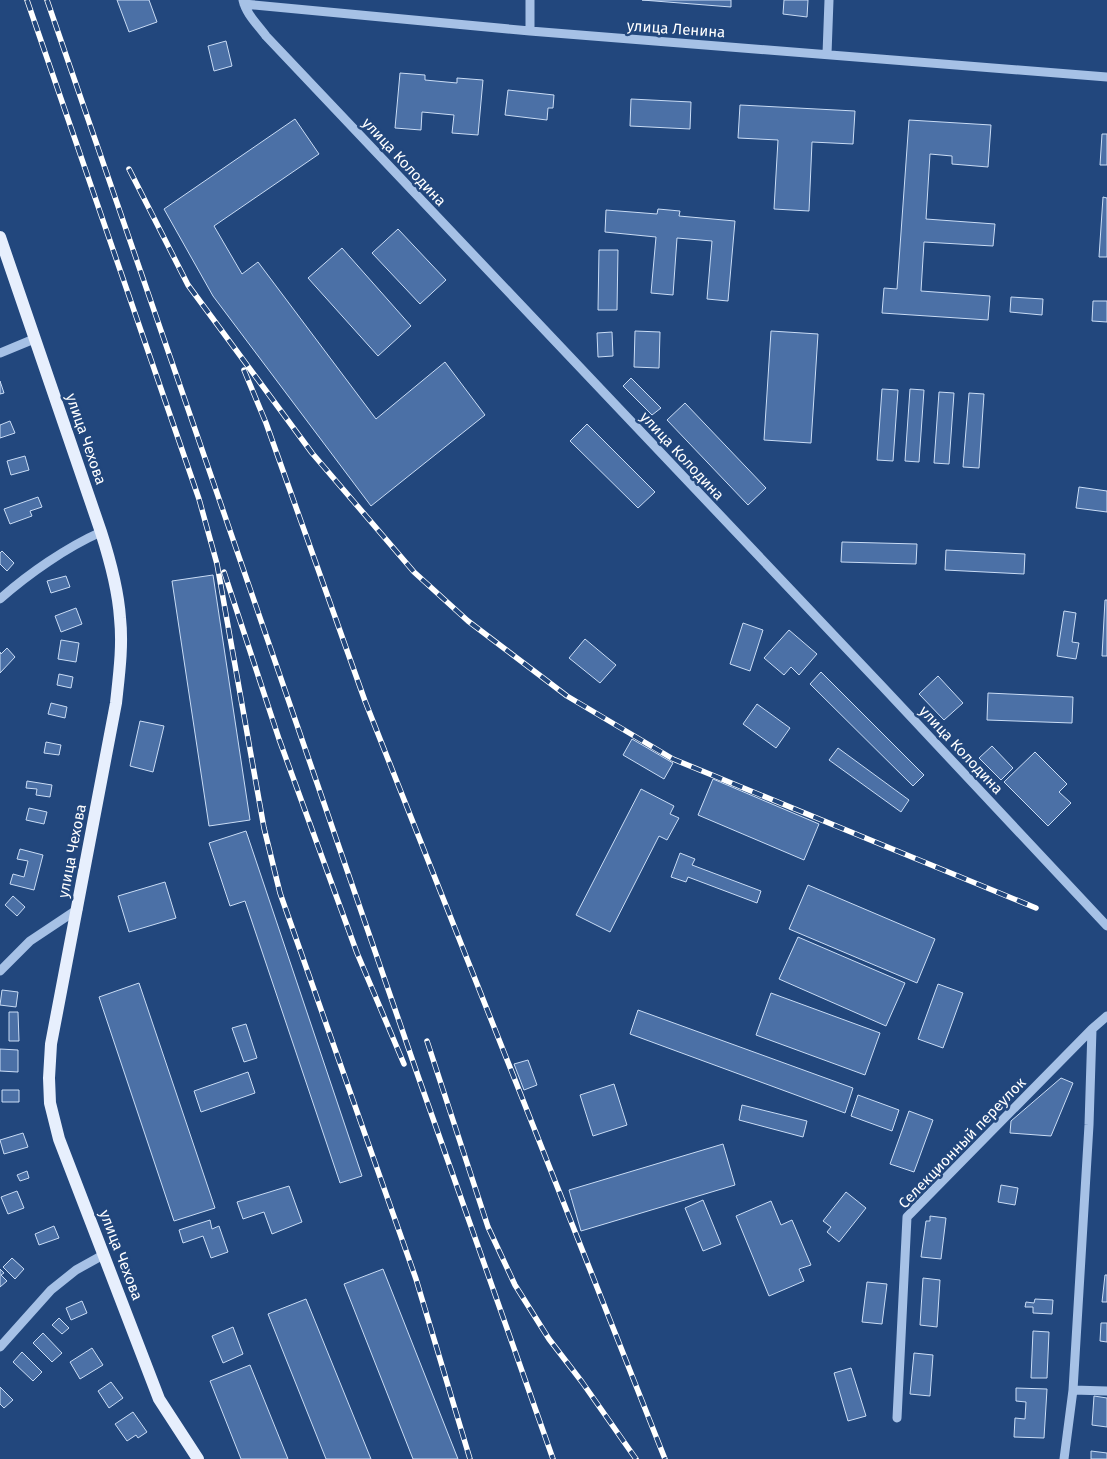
<svg xmlns="http://www.w3.org/2000/svg" width="1107" height="1459" font-family="'Fira Sans',sans-serif">
<rect width="100%" height="100%" fill="#22477d"/>
<!-- building -->
<path fill="#4b70a6" stroke="#c9dcf5" d="M117,0H149L157,22L129,32Z
M642,0H731V7Z
M784,0H808L807,17L783,14Z
M226,41L232,66L214,71L208,46Z
M400,73L425,75V80L457,83V78L483,80L478,135L452,133L454,115L422,112L421,130L395,128Z
M508,90L554,95L553,108H548L547,120L505,115Z
M631,99L691,102L690,129L630,126Z
M740,105L855,111L853,144L812,142L809,211L774,209L778,140L738,138Z
M295,119L319,154L214,226L242,274L258,262L376,419L445,362L485,415L371,506L213,296L164,209Z
M909,120L991,125L988,167L952,164V156L930,154L926,219L995,224L993,246L924,242L921,291L990,296L988,320L882,313L884,288L897,289Z
M1102,134H1107V165H1100Z
M1103,197L1107,198V257H1099Z
M658,209L680,211L679,216L735,221L728,301L707,299L712,241L677,238L673,295L651,293L656,237L605,232L606,210L657,214Z
M398,229L446,280L420,304L372,253Z
M342,248L411,326L378,356L308,278Z
M599,250H618L617,310H598Z
M1011,297L1043,299L1042,315L1010,312Z
M1093,301H1107V322L1092,321Z
M635,331L660,332L659,368L634,367Z
M771,331L818,334L811,443L764,440Z
M612,332L613,356L598,357L597,333Z
M631,378L661,408L652,415L623,386Z
M0,381L4,393L0,394Z
M882,389L898,390L893,461L877,460Z
M910,389L924,390L919,462L905,461Z
M939,392L954,393L949,464L934,463Z
M969,393L984,394L979,468L963,467Z
M685,403L766,488L748,505L667,420Z
M10,421L15,433L0,438V425Z
M587,424L655,492L638,508L570,441Z
M25,456L29,470L11,475L7,461Z
M1079,487L1107,491V512L1076,508Z
M38,497L42,507L30,511L32,516L10,524L4,509Z
M842,542L917,544L916,564L841,562Z
M946,550L1025,554L1024,574L945,570Z
M2,551L14,563L7,571L0,564V553Z
M213,575L250,820L209,826L172,581Z
M66,576L70,587L51,593L47,581Z
M1105,600H1107V656H1102Z
M76,608L82,624L61,632L55,616Z
M1064,611L1076,613L1072,642L1079,643L1076,659L1057,656Z
M743,623L763,630L750,671L730,664Z
M789,630L817,654L799,675L791,667L784,675L764,658Z
M585,639L616,665L600,683L569,658Z
M61,640L79,643L76,662L58,659Z
M7,648L15,657L0,673V652L1,654Z
M821,672L924,775L913,786L810,684Z
M59,674L73,677L71,688L57,685Z
M938,676L963,703L944,720L919,694Z
M988,693L1073,697L1072,723L987,720Z
M51,703L67,707L65,718L48,714Z
M757,704L790,728L776,748L743,724Z
M140,721L164,726L153,772L130,766Z
M632,739L673,763L664,779L623,755Z
M46,742L61,745L59,755L44,753Z
M992,746L1013,768L1001,780L979,758Z
M838,748L909,800L901,812L829,760Z
M1035,752L1067,784L1059,792L1071,803L1048,826L1004,782Z
M713,779L819,824L804,860L698,815Z
M27,781L52,785L50,797L36,795L37,789L26,788Z
M641,789L674,806L670,814L679,818L667,840L659,836L610,932L576,915Z
M29,808L47,812L44,824L26,820Z
M246,831L362,1176L340,1183L245,901L230,906L209,843Z
M20,849L43,855L34,890L10,884L13,874L24,877L28,861L17,859Z
M680,853L695,859L692,865L761,891L757,903L688,877L686,882L671,877Z
M165,882L176,918L129,932L118,896Z
M808,885L935,939L917,983L789,929Z
M13,896L25,907L17,916L5,905Z
M798,937L905,983L886,1026L779,979Z
M139,983L215,1208L174,1221L99,997Z
M938,984L963,993L943,1048L918,1039Z
M2,990L18,992L16,1007L0,1005Z
M771,993L880,1033L865,1075L756,1035Z
M638,1010L853,1088L845,1113L630,1034Z
M9,1012H18L19,1041H9Z
M246,1024L257,1058L244,1062L232,1028Z
M0,1049L18,1050V1072L0,1071Z
M528,1060L537,1085L524,1090L514,1064Z
M248,1072L255,1093L201,1112L194,1091Z
M1061,1078L1073,1083L1051,1136L1010,1133L1011,1121Z
M614,1084L627,1125L593,1136L580,1095Z
M2,1090H19V1102H2Z
M858,1095L899,1110L892,1131L851,1116Z
M742,1105L807,1121L803,1137L739,1120Z
M909,1111L933,1120L914,1172L890,1164Z
M23,1133L28,1147L4,1154L0,1140Z
M723,1144L735,1185L581,1231L569,1190Z
M27,1171L29,1178L20,1181L17,1175Z
M1001,1185L1018,1188L1015,1205L998,1202Z
M289,1186L302,1222L272,1234L264,1212L243,1219L237,1202Z
M17,1191L24,1208L8,1214L1,1197Z
M846,1192L866,1208L839,1242L827,1232L831,1227L823,1221Z
M703,1200L721,1244L703,1251L685,1208Z
M771,1201L781,1225L792,1220L811,1265L799,1269L804,1281L769,1296L736,1216Z
M930,1216L946,1218L941,1259L921,1257L926,1221H930Z
M210,1220L212,1229L219,1226L228,1252L211,1258L203,1236L183,1243L179,1230Z
M54,1226L59,1238L39,1245L35,1234Z
M12,1258L24,1269L15,1279L3,1267Z
M0,1269L4,1273L1,1275L7,1281L0,1287Z
M383,1269L458,1459H413L344,1284Z
M1105,1275H1107V1302H1102Z
M923,1278L940,1280L937,1327L920,1325Z
M867,1282L887,1284L882,1324L862,1322Z
M306,1299L371,1459H326L268,1314Z
M1035,1299L1053,1300L1052,1314L1033,1313V1307H1025L1026,1302L1034,1303Z
M82,1301L87,1313L71,1320L66,1308Z
M59,1318L69,1328L62,1334L52,1325Z
M1101,1323H1107V1342L1100,1341Z
M233,1327L243,1354L223,1363L212,1336Z
M1033,1331L1049,1332L1047,1378H1031Z
M43,1333L62,1353L52,1362L33,1343Z
M92,1348L103,1365L80,1379L70,1362Z
M22,1352L42,1372L33,1381L13,1362Z
M914,1353L933,1355L930,1396L910,1394Z
M250,1365L288,1459H241L210,1381Z
M851,1368L866,1416L848,1421L834,1373Z
M111,1382L123,1398L109,1408L98,1391Z
M0,1387L13,1400L4,1408L0,1404Z
M1016,1388L1047,1389L1044,1438L1014,1437L1015,1418L1025,1419L1026,1402L1016,1401Z
M1094,1396L1107,1398V1427L1092,1425Z
M133,1412L147,1432L138,1438L136,1435L127,1441L115,1424Z
M1091,1451L1107,1453V1459H1091Z"/>
<g fill="none" stroke-linecap="round" stroke-linejoin="round">
<!-- minor -->
<path stroke="#a6c1e6" stroke-width="9" d="M243,0C246,14 258,25 266,36L881,685L1107,926
M244,4L530,31L1107,77
M530,31V0
M827,54L829,0
M0,353L34,339
M0,599C28,574 67,547 101,532
M0,971L30,941L78,909
M0,1347L51,1290L76,1270L103,1255
M1073,1390L1107,1391
M897,1418L907,1217L1092,1029
M1064,1459L1073,1390L1089,1125L1092,1029L1107,1016"/>
<!-- major -->
<path stroke="#e7effd" stroke-width="12" d="M0,237L101,532C110,560 118,588 120,618C123,646 119,675 116,703L51,1044L49,1078L50,1103L59,1139L159,1399L198,1459"/>
<defs>
<path id="rail" d="M27,0L199,499L217,564L264,828L280,893L416,1279L470,1459
M47,0L418,1076L553,1459
M129,169L188,285L312,453L414,572L468,621L567,696L673,759L1036,908
M244,370L266,423L365,701L665,1459
M224,572L279,739L357,953L404,1064
M427,1041L488,1227L515,1285L549,1339L582,1382L636,1459"/>
</defs>
<!-- rail casing -->
<use href="#rail" stroke="#fff" stroke-width="5.5"/>
<!-- rail -->
<use href="#rail" stroke="#22477d" stroke-width="4" stroke-dasharray="11" stroke-linecap="butt"/>
</g>
<g text-anchor="middle" dominant-baseline="central" stroke-width="5" stroke-linejoin="round" paint-order="stroke">
<!-- street labels -->
<g font-size="15" fill="#fff" stroke="#22477d">
<text transform="translate(676 29) rotate(4)">улица Ленина</text>
<text transform="translate(404 162) rotate(47)">улица Колодина</text>
<text transform="translate(86 439) rotate(71)">улица Чехова</text>
<text transform="translate(682 456) rotate(47)">улица Колодина</text>
<text transform="translate(961 750) rotate(47)">улица Колодина</text>
<text transform="translate(72 851) rotate(-79)">улица Чехова</text>
<text transform="translate(962 1143) rotate(-46)">Селекционный переулок</text>
<text transform="translate(121 1255) rotate(69)">улица Чехова</text>
</g>
</g>
</svg>
